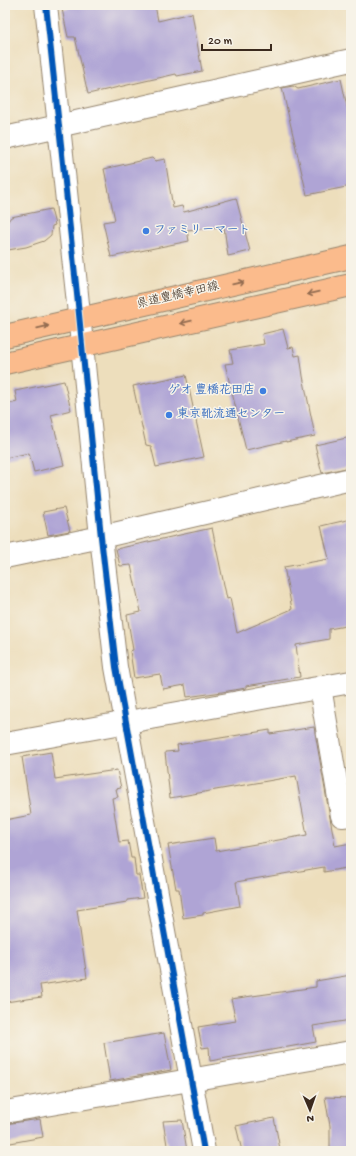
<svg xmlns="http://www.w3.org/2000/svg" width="356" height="1156" font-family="'Gochi Hand','Klee One',sans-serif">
<rect width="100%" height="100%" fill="#f7f3e8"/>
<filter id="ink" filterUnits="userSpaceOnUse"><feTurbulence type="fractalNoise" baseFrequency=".025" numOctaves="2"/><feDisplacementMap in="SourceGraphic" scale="8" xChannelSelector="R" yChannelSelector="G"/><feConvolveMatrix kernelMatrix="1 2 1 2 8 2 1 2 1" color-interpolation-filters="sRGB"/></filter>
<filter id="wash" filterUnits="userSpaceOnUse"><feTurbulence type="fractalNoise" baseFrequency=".012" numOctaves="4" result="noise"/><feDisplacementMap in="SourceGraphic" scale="16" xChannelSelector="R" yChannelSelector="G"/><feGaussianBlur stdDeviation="0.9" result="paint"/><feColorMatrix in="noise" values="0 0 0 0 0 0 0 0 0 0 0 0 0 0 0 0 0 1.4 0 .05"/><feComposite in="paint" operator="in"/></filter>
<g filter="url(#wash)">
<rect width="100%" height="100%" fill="#eddebc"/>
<g id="blocks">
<!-- building -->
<path fill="#afa4d5" d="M68,5H155L158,21L192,13L202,71L177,76L176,74L88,94L75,37H68L62,9H68Z
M341,79L351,125V186L307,195L282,88L293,86L298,89Z
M152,158L155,161L165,159L173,208L182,206L184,212L236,198L250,251L228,256L224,227L187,230L189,241L111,257L103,222L115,220L104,169Z
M51,209L55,225L52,226L51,235L44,241L26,247L8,250L7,245H5V225L11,217Z
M283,329L288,348L293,347L295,356L300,355L303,376L315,436L286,442V441L246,450L225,364L233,363L230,350L264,344L262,334Z
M186,375L204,457L156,467L151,446L146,445L133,386Z
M64,381L71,410L51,415L64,465L34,472L29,453L5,458V405L17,402L15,391Z
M351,437V467L322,473L315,445Z
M64,508L70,531L48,535L43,512Z
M351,519V625L329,629V639L296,645L300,677L246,686V688L222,692L187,697L185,685L163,689L160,674L134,678L130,651L133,650L127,615L141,612L131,565L120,566L116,549L212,528L227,599L230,598L237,633L292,609L284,567L329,559L321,526Z
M314,727L335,846L351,843V867L324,872V867L236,882L240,906L203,913V915L183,918L179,889H176L168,845L214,838L216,851L307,835L296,776L170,798L165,752L178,751L177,745L270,730V734Z
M51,752L55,779L117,770L121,788L116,789L118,797L112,798L119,842L128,841L131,858H134L136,875H139L143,898L127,900V902L77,910L87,978L40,985L42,997L5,1002V820L31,815L22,757Z
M351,975V1020L313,1026L316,1042L210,1061L209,1047L202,1048L198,1027L236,1021L231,999L316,987V981Z
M164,1033L171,1070L110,1081L104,1043Z
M325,1097L351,1098V1151H330V1126Z
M274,1118L280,1149L269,1151H242L236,1126Z
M40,1119L43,1137L5,1144V1124Z
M182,1120L187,1151H168L163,1121Z"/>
</g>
</g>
<g filter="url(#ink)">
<use href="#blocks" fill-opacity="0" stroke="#94846d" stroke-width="1"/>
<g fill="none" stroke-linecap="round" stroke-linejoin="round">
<defs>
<path id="minor" d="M46,5L77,294L101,537L116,667L204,1151
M5,138L351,60
M5,557L101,537L351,479
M320,687L342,816L351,815
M5,744L351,682
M5,1112L351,1052"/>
<path id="major" d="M5,336L351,257
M5,363L351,285"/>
</defs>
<!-- minor casing -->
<use href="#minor" stroke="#94846d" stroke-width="24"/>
<!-- major casing -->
<use href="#major" stroke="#94846d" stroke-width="24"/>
<!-- minor -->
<use href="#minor" stroke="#fff" stroke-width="22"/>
<!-- major -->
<use href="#major" stroke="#fbbb8c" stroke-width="22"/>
<defs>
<path id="cycleway" d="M46,5L77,294L101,537L116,667L204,1151"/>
</defs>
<!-- cycleway casing -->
<use href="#cycleway" stroke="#f7f3e8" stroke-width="8"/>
<!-- cycleway -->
<use href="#cycleway" stroke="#0057b8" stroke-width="6"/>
</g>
<!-- one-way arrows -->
<defs><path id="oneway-shaft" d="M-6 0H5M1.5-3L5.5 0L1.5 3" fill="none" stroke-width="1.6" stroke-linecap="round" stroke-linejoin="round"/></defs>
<g stroke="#916b50">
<use href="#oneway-shaft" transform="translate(238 283) rotate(-13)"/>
<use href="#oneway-shaft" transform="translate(313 293) rotate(167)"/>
<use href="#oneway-shaft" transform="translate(186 322) rotate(167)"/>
<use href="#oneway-shaft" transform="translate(43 327) rotate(-13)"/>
</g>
</g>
<!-- markers -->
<g fill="#3f7fe0" stroke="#f7f3e8" stroke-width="1.5">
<circle cx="146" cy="231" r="4"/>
<circle cx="263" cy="391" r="4"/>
<circle cx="169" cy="415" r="4"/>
</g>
<g text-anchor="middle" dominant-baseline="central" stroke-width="3" stroke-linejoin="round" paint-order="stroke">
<!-- shop labels -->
<g font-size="12" font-weight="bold" fill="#366cbe" stroke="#f7f3e8" text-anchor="start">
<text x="154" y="231">ファミリーマート</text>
<text x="255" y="391" text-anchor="end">ゲオ 豊橋花田店</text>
<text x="177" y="415">東京靴流通センター</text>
</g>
<!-- street labels -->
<g font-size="12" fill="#3b2a1e" stroke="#f7f3e8">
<text transform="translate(178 296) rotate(-13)">県道豊橋幸田線</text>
</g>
</g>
<!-- margin -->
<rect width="356" height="1156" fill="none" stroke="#f7f3e8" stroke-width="20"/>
<!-- north arrow -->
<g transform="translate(310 1110) rotate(178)" stroke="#f7f3e8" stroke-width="3" paint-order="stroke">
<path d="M0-3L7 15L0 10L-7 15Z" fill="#3b2a1e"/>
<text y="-6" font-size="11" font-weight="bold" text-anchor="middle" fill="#3b2a1e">N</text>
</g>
<!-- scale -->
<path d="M202 44v6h69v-6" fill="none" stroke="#3b2a1e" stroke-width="2"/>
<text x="208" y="44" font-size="12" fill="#3b2a1e" stroke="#f7f3e8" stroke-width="3" paint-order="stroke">20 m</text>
</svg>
